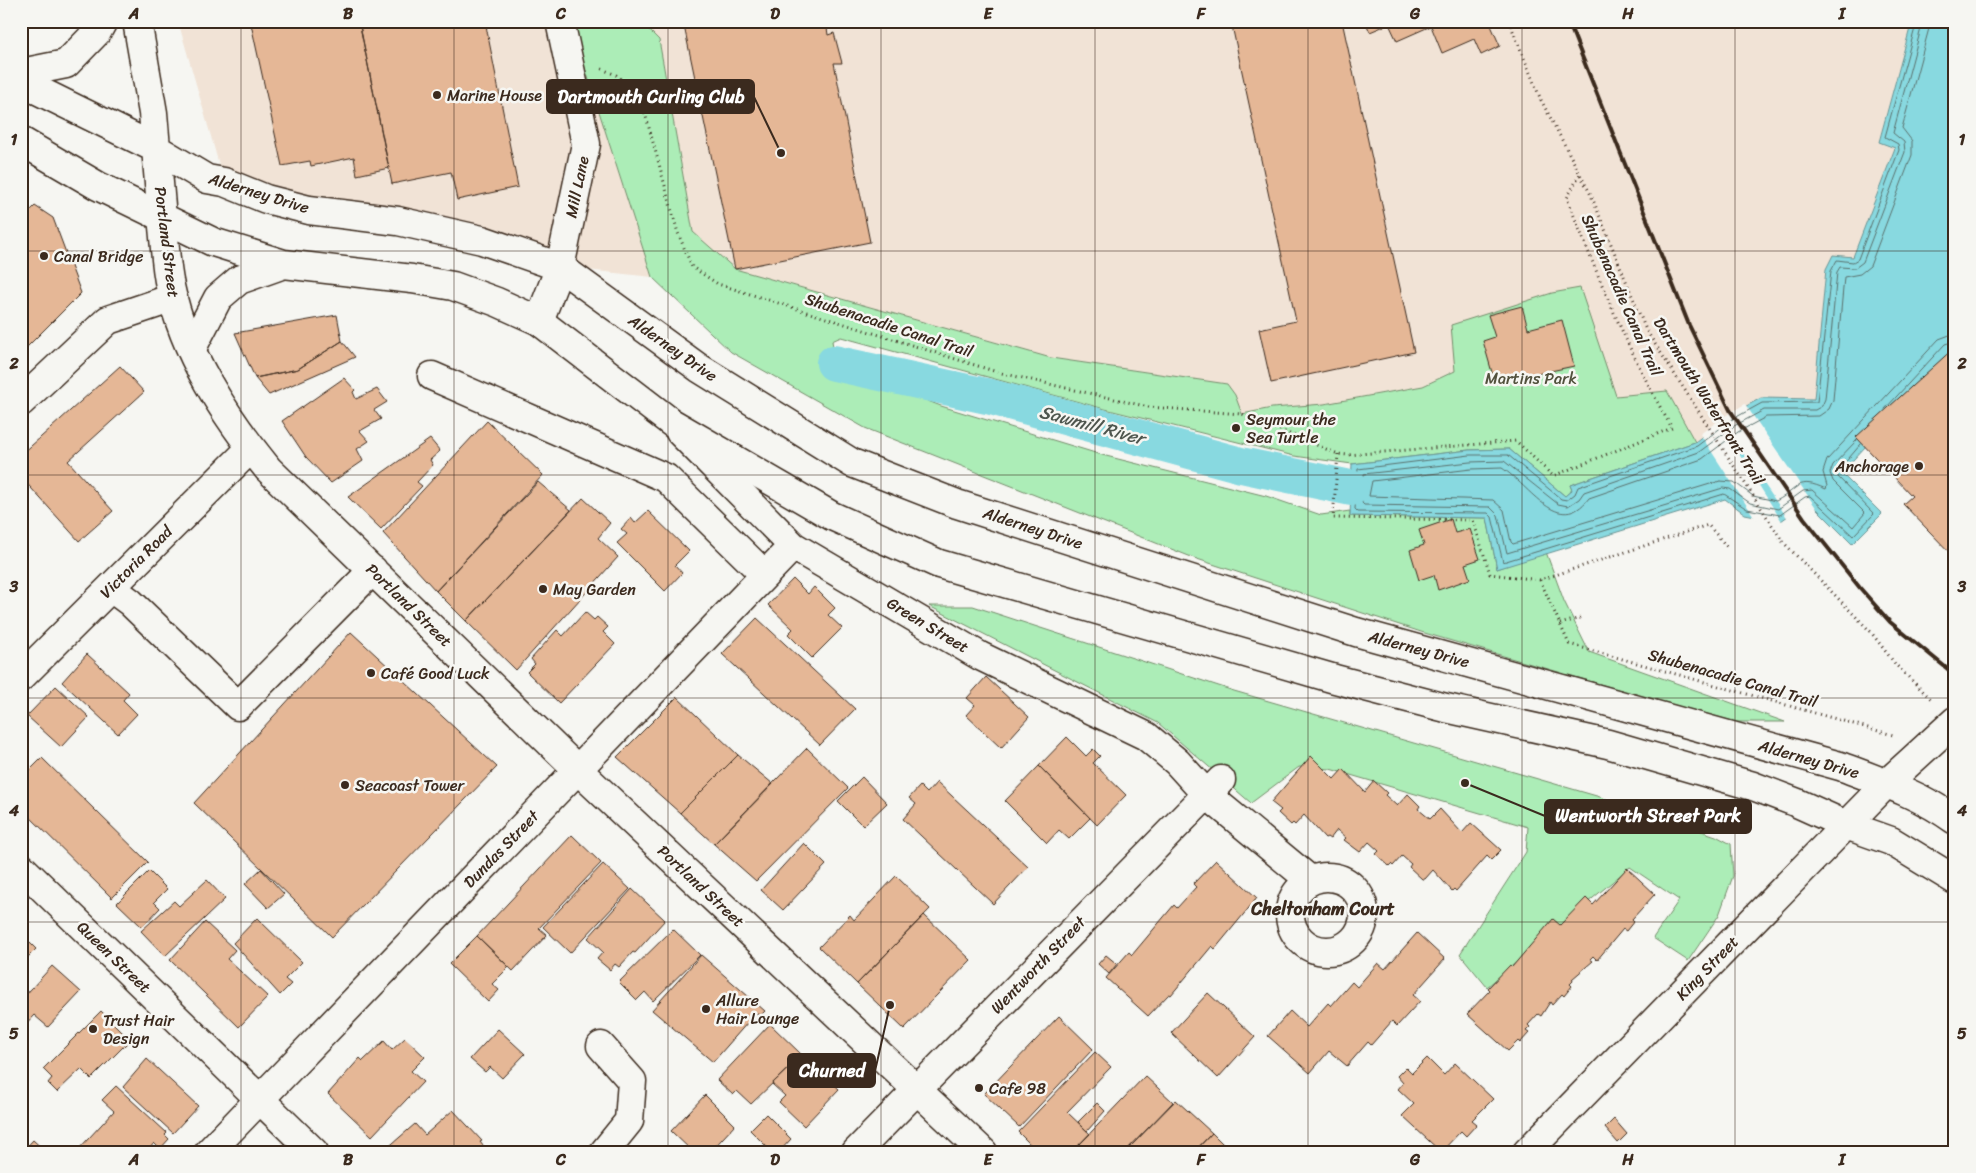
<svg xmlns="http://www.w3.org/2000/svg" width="1976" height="1173" font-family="Sriracha,sans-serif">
<rect width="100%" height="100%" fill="#f6f6f2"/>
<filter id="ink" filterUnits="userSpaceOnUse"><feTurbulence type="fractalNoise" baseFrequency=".02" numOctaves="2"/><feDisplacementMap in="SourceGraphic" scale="10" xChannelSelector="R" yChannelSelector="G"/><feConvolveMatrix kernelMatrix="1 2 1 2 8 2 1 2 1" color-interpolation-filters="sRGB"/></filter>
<g filter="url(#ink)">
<!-- built -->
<path fill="#f1e3d6" d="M178,21H570L652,277L560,267L224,182Z
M640,21H1912L1879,141L1895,148L1853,257L1826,269L1814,399L1761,398L1728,416L1695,442L1667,391L1616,397L1455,371L1423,386L1324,404L1272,408L1242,414L1235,395L1227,384L1051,358L735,269L693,232L659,40Z"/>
<!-- green -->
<path fill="#acedb7" stroke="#748c6a" d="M570,21H640L659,40L693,232L735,269L1051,358L1227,384L1235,395L1242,414L1272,408L1324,404L1423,386L1455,371L1451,325L1552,293L1580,288L1616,396L1667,391L1695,442L1570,485L1572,490L1565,496L1509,449L1469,450L1352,464L1294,456L1101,408L841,337L832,341L835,356L851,372L941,406L1102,455L1266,496L1321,515L1350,511V516L1487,518L1497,569L1546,552L1564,601L1589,652L1785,722H1736L1627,692L1421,632L1194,558L865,428L731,352L652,277Z
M929,606H973L1234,691L1600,797L1716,836L1731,844L1733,876L1719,915L1688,961L1653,938L1679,900L1630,867L1487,987L1460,954L1526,852L1528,827L1330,769L1299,767L1251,803L1158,723Z"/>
<!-- water -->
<path fill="#88d9e0" stroke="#699392" d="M1912,21H1955V350L1841,473L1882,514L1852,544L1809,501L1781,521L1745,514L1725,499L1497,569L1487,518L1350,516L1352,464L1469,450L1509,449L1565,496L1572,490L1570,485L1695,442L1728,416L1761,398L1814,399L1826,269L1833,255L1853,257L1895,148L1879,142Z"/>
<!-- pier -->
<path fill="#f6f6f2" d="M1745,404L1817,509L1815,511L1808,504L1788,519L1720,419Z
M1718,421L1783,523L1755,518L1700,434Z"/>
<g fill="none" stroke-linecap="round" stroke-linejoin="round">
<!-- shore -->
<path stroke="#5a706c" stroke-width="1" d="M1931,21L1902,128L1912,141V155L1870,266L1860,274L1844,277L1833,400L1829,409L1819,416L1766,417L1738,432L1702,459L1589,498C1559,538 1530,486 1502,468L1471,469L1372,481L1369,496L1493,500L1504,510L1511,542L1513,544L1720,481L1734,482L1753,496L1776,501C1801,488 1796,476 1826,489L1827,486L1823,472L1827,460L1939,339L1955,333
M1885,409L1945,344L1955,341
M1857,440L1833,465L1830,473L1833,481L1865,513L1853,527L1812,490L1803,491L1778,509L1750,503L1730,489L1723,488L1507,553L1498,515L1490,507L1364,505L1362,503L1364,474L1470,462L1504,461L1558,504L1568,506L1579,499L1584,492L1699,452L1734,426L1764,410H1815L1822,406L1825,399L1837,272L1840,267L1855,268L1863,262L1905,152L1904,142L1893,133L1923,21
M1861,444L1837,472L1838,477L1874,514L1853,536L1810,496L1805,497L1780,515L1747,509L1724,494L1503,562L1492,517L1488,513L1358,512L1355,509L1358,469L1470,455H1508L1561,499L1567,500L1575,494L1578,487L1697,446L1731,420L1762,403L1817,402L1831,271L1837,260L1853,262L1858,259L1899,150L1898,144L1885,137L1917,21"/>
<!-- canal -->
<path stroke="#88d9e0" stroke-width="36" d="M834,363L991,397L1241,465L1351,488"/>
</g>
<!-- building -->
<path fill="#e5b796" stroke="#3b2a1e" d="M265,21H359L389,168L357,175L354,157L311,166L310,161L282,166L251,24Z
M359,21H485L518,187L457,200L451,172L392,184Z
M627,21H657L629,27Z
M683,21H826L828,35L834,33L842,63H834L870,242L735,269Z
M1231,21H1342L1414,352L1271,383L1259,329L1296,321Z
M1365,21H1489L1500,46L1481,55L1474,39L1442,53L1431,26L1397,41L1389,24L1370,32Z
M35,206L53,218L81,293L21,353V220Z
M1522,306L1528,329L1562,320L1574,366L1495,383L1483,341L1495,337L1488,315Z
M337,315L342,341L298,369L255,378L235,333Z
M342,341L355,357L269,395L255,378L298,369Z
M1955,347V558L1903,504L1912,496L1856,437Z
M120,366L144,392L68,461L113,511L79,541L21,477V455Z
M344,378L355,390L353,392L356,399L377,389L387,402L374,410L381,419L360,431L369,441L357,449L363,461L331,483L306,457L282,421Z
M487,421L543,475L436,591L383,533Z
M430,439L440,451L430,460L433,465L417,482L422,486L381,529L348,497Z
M538,482L571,510L466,621L436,591Z
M583,498L610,523L598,538L618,557L516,670L466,621Z
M648,511L689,551L675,565L682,573L665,591L617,543L627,534L621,529L631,518L635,523Z
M1451,519L1455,533L1470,529L1480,559L1465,564L1470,579L1438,590L1434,575L1419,580L1410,550L1424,545L1419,530Z
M793,579L808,594L814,587L835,608L828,615L842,628L812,658L788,634L793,629L768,605Z
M585,612L594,620L597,617L608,627L603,632L615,644L559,703L527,672L535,664L531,659L557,630L563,636Z
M757,618L855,709L820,745L722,654Z
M351,632L497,767L332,937L194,803Z
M87,654L129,693L123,700L137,714L118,734L62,682Z
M986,677L1029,717L1001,748L966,715L975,705L967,698Z
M56,686L89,717L61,747L27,716Z
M677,697L738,755L680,813L617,757Z
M1067,737L1086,756L1093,749L1100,756L1093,763L1126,795L1097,825L1039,766Z
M807,748L848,788L756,881L714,844Z
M738,755L773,784L714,844L680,813Z
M1311,756L1334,779L1343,769L1365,792L1374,781L1387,793L1385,795L1397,806L1408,794L1420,806L1418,809L1430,819L1440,809L1462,833L1471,823L1501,850L1491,860L1487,856L1456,891L1454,889L1452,891L1433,870L1425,879H1422L1409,867L1411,864L1402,856L1393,866L1391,864L1389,866L1376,854L1379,851L1369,842L1360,852L1344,840L1346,838L1337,830L1330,839L1327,837L1325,838L1304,815L1295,825L1293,823L1291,825L1278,813L1281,810L1271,802Z
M42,758L148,862L112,898L21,808V779Z
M1039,766L1090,818L1069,839L1059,830L1047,843L1005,801Z
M862,777L887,803L863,826L838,801Z
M937,782L1028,867L993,904L903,819L916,804L909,798L920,786L927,793Z
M572,835L601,863L539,928L547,935L513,971L477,936Z
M804,843L826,865L783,910L761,890Z
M1216,860L1257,898L1215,949L1212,946L1171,995L1169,994L1148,1016L1106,978L1129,952L1132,955L1174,905L1177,908L1196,887L1193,884Z
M603,864L630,889L570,953L543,927Z
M1627,868L1655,894L1632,919L1634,921L1626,931L1623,929L1597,960L1593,956L1590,959L1593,961L1572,979L1573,981L1570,984L1572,986L1564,996L1562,994L1552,1005L1550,1002L1541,1016L1538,1014L1528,1025L1530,1027L1526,1031L1529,1033L1520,1043L1518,1041L1508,1051L1467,1014L1490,990L1488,988L1510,965L1512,967L1553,919L1560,925L1586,898L1593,905Z
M261,869L284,894L268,908L245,884Z
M149,871L167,889L154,902L160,908L142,927L117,903Z
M896,876L930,909L857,984L819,947L850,915L854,920Z
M207,880L225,899L165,956L141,931L174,901L179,906Z
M632,889L665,920L635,953L633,952L619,967L615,964L610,970L597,959L603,952L588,938Z
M924,915L971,960L904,1029L857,984Z
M257,918L302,962L285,979L291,984L280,995L233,943Z
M205,922L235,950L227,959L268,997L239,1027L170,960Z
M673,929L700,955L653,1001L645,992L637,1000L619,982Z
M21,930L25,933V938L36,949L21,964Z
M1417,933L1445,959L1413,995L1420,1001L1397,1026L1392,1021L1371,1045L1368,1042L1347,1066L1329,1051L1310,1073L1268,1036L1290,1011L1307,1027L1328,1003L1331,1006L1352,982L1357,987L1378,963L1385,969Z
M477,936L509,967L492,984L499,990L488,1002L449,964Z
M701,955L765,1011L760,1016L756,1013L713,1062L652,1010Z
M1106,955L1117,964L1109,974L1098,964Z
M52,966L81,992L48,1027L34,1015L21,1029V1000Z
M1208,993L1255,1037L1218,1078L1171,1033Z
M101,1011L130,1040L91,1079L81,1069L57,1092L48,1083L52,1078L43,1069Z
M1059,1016L1093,1049L1019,1127L984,1094Z
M770,1024L802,1055L751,1104L737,1091L733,1095L717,1080Z
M498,1029L525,1054L502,1078L490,1067L485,1072L470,1059Z
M405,1038L425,1057L411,1071L423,1082L372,1136L328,1094L360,1058L363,1061L384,1041L392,1050Z
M1095,1052L1111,1067L1067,1112L1090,1134L1072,1152H1038L1018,1132Z
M802,1055L839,1089L804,1126L779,1102L785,1096L772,1084Z
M1427,1058L1444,1075L1455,1063L1493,1099L1472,1120L1477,1124L1466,1136L1461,1131L1441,1152L1402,1116L1414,1104L1398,1089L1403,1083L1397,1076L1406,1067L1412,1073Z
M147,1059L198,1106L173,1133L123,1087Z
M1145,1076L1173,1102L1125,1152H1072Z
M116,1086L167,1133L165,1135L169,1139L160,1149L154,1143L147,1152H76L114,1111L102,1100Z
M705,1095L735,1125L710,1152H693L671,1131Z
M1176,1100L1212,1133L1194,1152H1125Z
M1097,1103L1105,1111L1087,1131L1078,1122Z
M453,1110L482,1141L480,1142L488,1152L385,1150L415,1124L425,1135Z
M766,1114L791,1139L779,1152H772L750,1130Z
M1614,1119L1627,1134L1618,1143L1605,1128Z
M1212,1133L1231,1152H1194Z
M33,1140L46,1152H22Z"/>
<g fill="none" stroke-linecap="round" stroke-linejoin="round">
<defs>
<path id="minor" d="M162,218C165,240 165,264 170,286C184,354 225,416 268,469L578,770L983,1152
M539,321L560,267L586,144L560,21
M432,376L666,478L765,575
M21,402L108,320L173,298
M680,432L793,546L980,656L1146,736L1177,762L1206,794L1310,880
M111,588L130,602L238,706L373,570
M21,677L251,448
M21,867L314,1152
M1290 914a37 37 0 1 1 74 0a37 37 0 1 1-74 0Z
M601,1046L632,1081L629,1121L604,1152
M209,1152L793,546
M856,1152L1221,780
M1527,1152L1887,783L1955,721"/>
<path id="major" d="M137,21L153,113L162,218
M21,73L66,64L97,32L103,21
M21,82L155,148L207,179L224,182L266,199L309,210L398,221L482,240L560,267L699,368L852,463L957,504L1356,632L1840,766C1880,781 1921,795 1955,820
M21,141L98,186L213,242L284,264L412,279L453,286L497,302L539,321L672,423L832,516L939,564L1335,679L1446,708L1608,744L1753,786L1795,802L1846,825L1891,841L1955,880
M192,348L218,298L239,280L284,264"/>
</defs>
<!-- minor casing -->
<use href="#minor" stroke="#3b2a1e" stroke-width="31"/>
<!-- major casing -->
<use href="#major" stroke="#3b2a1e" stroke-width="31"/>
<!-- path -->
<path stroke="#3b2a1e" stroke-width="3" stroke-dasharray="1 4" stroke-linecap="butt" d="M1509,21L1541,100L1591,195L1646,330L1783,542L1870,631L1896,665L1931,699
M602,69L616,75L640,95L678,233L692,267L718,284L997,372L1149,407L1242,414L1338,454L1348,455L1516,441L1553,476L1672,428C1629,354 1598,277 1567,198L1581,172
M1338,454L1333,518L1473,520L1490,574L1540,580L1708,525L1728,548
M1540,580L1569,644L1893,735
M1560,624L1584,617"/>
<!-- minor -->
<use href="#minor" stroke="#f6f6f2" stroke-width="28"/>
<!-- major -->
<use href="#major" stroke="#f6f6f2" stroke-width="28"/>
<!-- rail -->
<path stroke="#3b2a1e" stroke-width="4" d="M1568,21L1689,325L1730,410L1804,518L1860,588L1890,622L1955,675"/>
</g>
</g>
<!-- grid -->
<path fill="none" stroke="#3b2a1e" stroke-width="1" stroke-opacity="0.55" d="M241,21V1152M454,21V1152M668,21V1152M881,21V1152M1095,21V1152M1308,21V1152M1522,21V1152M1735,21V1152M21,251H1955M21,475H1955M21,698H1955M21,922H1955"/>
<!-- markers -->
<g fill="#3b2a1e" stroke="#f6f6f2" stroke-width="2">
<circle cx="437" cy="95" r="5"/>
<circle cx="44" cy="256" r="5"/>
<circle cx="1236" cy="428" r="5"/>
<circle cx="1919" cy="466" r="5"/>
<circle cx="543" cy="589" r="5"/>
<circle cx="371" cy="673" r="5"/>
<circle cx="345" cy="785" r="5"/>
<circle cx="706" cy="1009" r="5"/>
<circle cx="93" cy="1029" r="5"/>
<circle cx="979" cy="1088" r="5"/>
</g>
<g text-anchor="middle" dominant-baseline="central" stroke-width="5" stroke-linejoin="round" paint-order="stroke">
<!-- poi labels -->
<g font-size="16" fill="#3b2a1e" stroke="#f6f6f2" text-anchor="start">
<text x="447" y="95">Marine House</text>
<text x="54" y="256">Canal Bridge</text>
<text x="1246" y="419">Seymour the<tspan x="1246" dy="18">Sea Turtle</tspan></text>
<text x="1909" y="466" text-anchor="end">Anchorage</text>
<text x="553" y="589">May Garden</text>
<text x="381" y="673">Café Good Luck</text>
<text x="355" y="785">Seacoast Tower</text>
<text x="716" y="1000">Allure<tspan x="716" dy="18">Hair Lounge</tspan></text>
<text x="103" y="1020">Trust Hair<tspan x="103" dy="18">Design</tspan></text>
<text x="989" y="1088">Cafe 98</text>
</g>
<!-- street labels -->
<g font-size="16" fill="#3b2a1e" stroke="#f6f6f2">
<text transform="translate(577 187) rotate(-78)">Mill Lane</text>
<text transform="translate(259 193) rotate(17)">Alderney Drive</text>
<text transform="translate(167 242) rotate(83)">Portland Street</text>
<text transform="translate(1622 295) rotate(66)">Shubenacadie Canal Trail</text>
<text transform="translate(889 325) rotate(18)">Shubenacadie Canal Trail</text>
<text transform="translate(673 348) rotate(35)">Alderney Drive</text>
<text transform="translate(1709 401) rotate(58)">Dartmouth Waterfront Trail</text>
<text transform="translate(1033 528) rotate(18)">Alderney Drive</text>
<text transform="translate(136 562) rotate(-45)">Victoria Road</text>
<text transform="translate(409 605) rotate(44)">Portland Street</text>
<text transform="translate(928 625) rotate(31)">Green Street</text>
<text transform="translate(1419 649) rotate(15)">Alderney Drive</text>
<text transform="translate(1733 678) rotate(16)">Shubenacadie Canal Trail</text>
<text transform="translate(1809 759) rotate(16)">Alderney Drive</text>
<text transform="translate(501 849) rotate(-46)">Dundas Street</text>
<text transform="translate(701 886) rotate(43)">Portland Street</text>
<text transform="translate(114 957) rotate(44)">Queen Street</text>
<text transform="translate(1038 965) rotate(-46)">Wentworth Street</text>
<text transform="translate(1707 968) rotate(-46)">King Street</text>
</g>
<!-- park labels -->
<g font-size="16" fill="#52513d" stroke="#f6f6f2">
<text x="1531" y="378">Martins Park</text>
</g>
<!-- water labels -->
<g font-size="18" font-style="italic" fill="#4e564e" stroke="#f6f6f2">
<text transform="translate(1092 425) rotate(15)">Sawmill River</text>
</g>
<!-- neighbourhood labels -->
<g font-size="18" font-weight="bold" fill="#3b2a1e" stroke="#f6f6f2">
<text x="1323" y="909">Cheltonham Court</text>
</g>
</g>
<!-- callouts -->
<path fill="none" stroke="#3b2a1e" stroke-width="2" d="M781 153L754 97M1465 783L1545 816M890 1005L875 1071"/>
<g fill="#3b2a1e" stroke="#f6f6f2" stroke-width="2">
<circle cx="781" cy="153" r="5"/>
<circle cx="1465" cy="783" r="5"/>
<circle cx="890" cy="1005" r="5"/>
</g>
<g fill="#3b2a1e" stroke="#3b2a1e" stroke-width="2">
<rect x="547" y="80" width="207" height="33" rx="5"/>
<rect x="1545" y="800" width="206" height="33" rx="5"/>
<rect x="788" y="1054" width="87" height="33" rx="5"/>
</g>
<g font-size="18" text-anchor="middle" font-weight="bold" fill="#fff">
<text x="651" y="103">Dartmouth Curling Club</text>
<text x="1648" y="822">Wentworth Street Park</text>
<text x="832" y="1077">Churned</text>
</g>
<!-- margin -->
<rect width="1976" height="1173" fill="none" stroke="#f6f6f2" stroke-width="55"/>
<rect x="28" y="28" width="1920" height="1118" fill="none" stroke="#3b2a1e" stroke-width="2"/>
<g font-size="16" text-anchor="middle" font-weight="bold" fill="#3b2a1e">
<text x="134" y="19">A</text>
<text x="348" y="19">B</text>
<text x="561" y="19">C</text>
<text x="775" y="19">D</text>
<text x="988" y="19">E</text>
<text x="1201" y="19">F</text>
<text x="1415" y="19">G</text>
<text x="1628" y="19">H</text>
<text x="1842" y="19">I</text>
<text x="14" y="145">1</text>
<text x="1962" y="145">1</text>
<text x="14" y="369">2</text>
<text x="1962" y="369">2</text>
<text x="14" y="592">3</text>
<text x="1962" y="592">3</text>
<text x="14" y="816">4</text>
<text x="1962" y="816">4</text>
<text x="14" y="1039">5</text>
<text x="1962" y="1039">5</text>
<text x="134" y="1165">A</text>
<text x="348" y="1165">B</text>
<text x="561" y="1165">C</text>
<text x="775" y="1165">D</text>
<text x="988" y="1165">E</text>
<text x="1201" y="1165">F</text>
<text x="1415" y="1165">G</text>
<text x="1628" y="1165">H</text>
<text x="1842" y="1165">I</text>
</g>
</svg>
